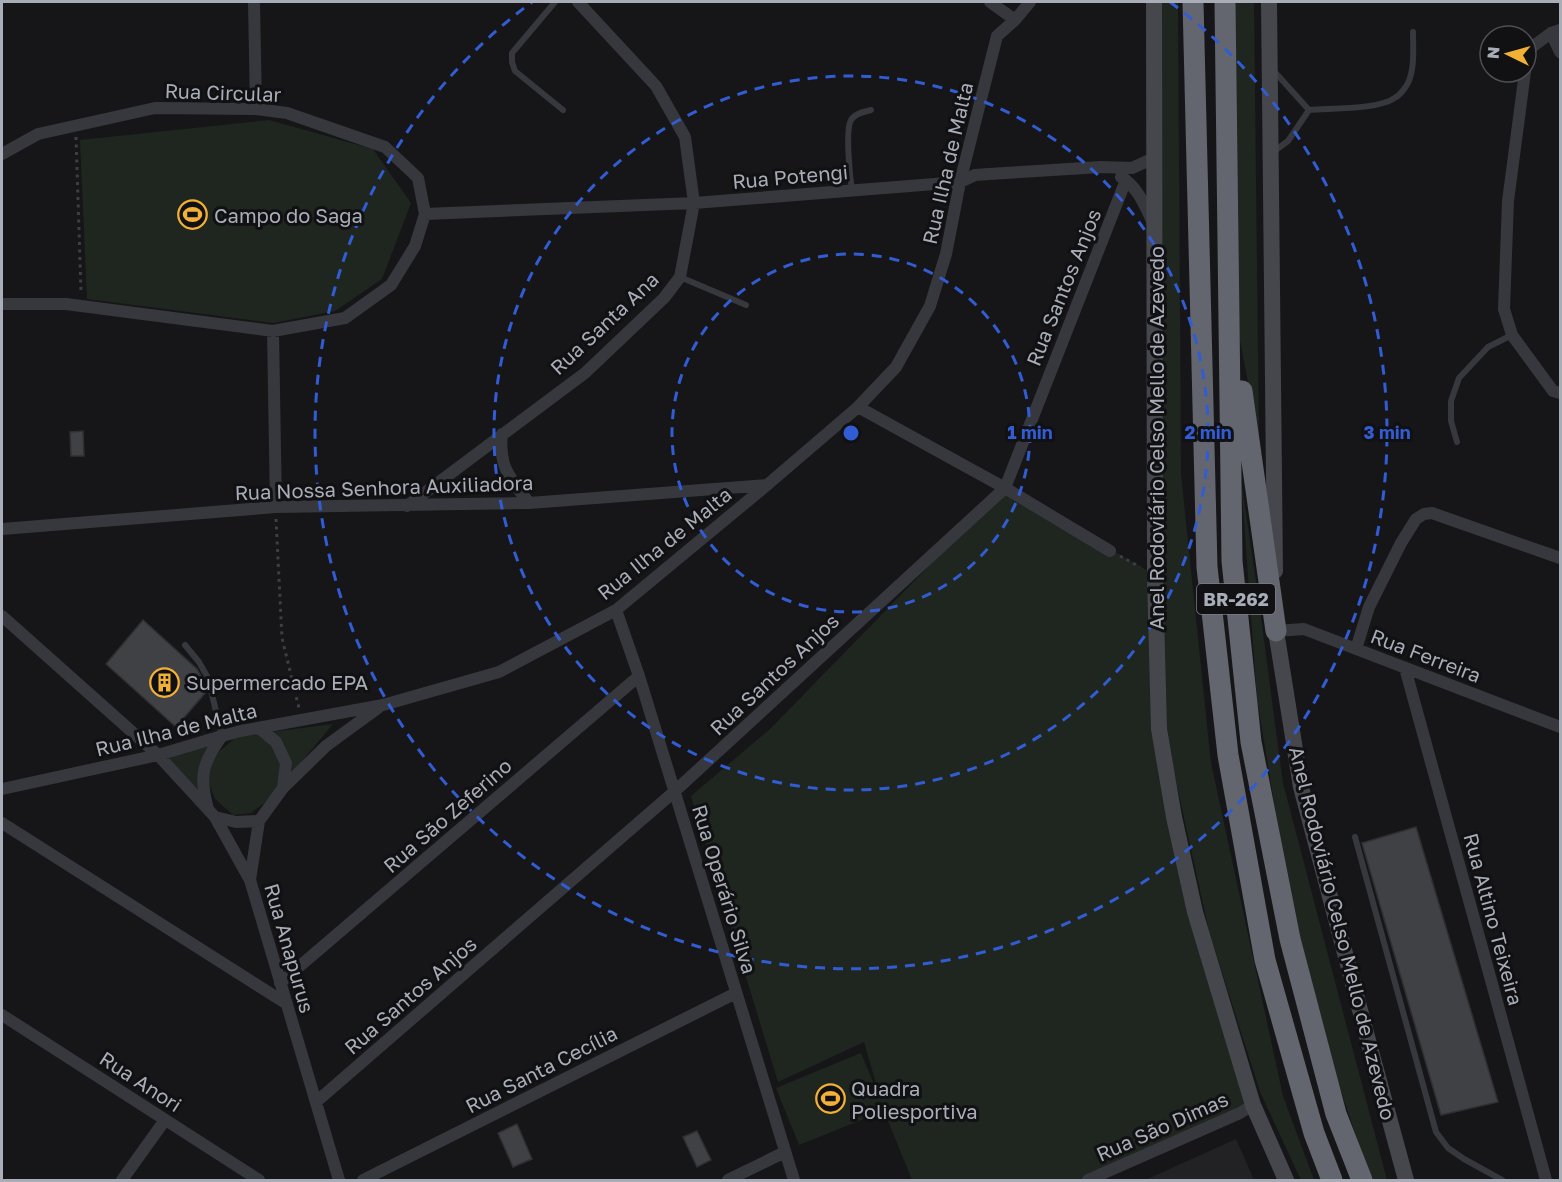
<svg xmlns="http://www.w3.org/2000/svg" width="1562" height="1182" font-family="'Golos Text',sans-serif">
<rect width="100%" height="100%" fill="#161618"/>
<!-- built -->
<path fill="#222225" d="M1236,1139L1254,1180H1144H1145Z"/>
<!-- green -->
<path fill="#1e261f" d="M1160,2H1178L1181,474L1211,763L1283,1096L1314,1180H1301L1260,1092L1209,931L1166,736L1174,817L1253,1105L1085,1180H912L884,1111L799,1145L776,1088L861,1053L881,1101L864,1042L778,1082L691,796L770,729L1005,488L1155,575L1162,461Z
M1231,2H1254L1259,441L1237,324Z
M269,120L373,149L411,203L382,279L335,311L273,323L87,299L80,140Z
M1241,480L1258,595L1283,783L1387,1180H1371L1333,1068L1289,893L1257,699Z
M333,724L292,773L290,760L271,732Z
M260,733L271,743L280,759V781L271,798L251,813L233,815L215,799L208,781L214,756L234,739Z
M212,743C200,758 197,772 199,790L160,758Z"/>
<!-- building -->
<path fill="#404145" stroke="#303034" stroke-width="1.5" d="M83,431L84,456H71L70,432Z
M143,620L197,669L203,680L206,692L176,727L106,664Z
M1416,827L1498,1102L1441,1115L1362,843Z
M517,1124L532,1159L513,1167L498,1133Z
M697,1131L711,1160L697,1167L683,1137Z"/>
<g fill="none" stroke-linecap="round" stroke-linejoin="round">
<!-- path -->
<path stroke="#3d3f44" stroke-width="3" stroke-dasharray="3 4.5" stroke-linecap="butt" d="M76,137L81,292
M276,519L282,638L299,708
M1120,556L1140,567"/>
<!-- lane -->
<path stroke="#37383d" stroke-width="6" d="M555,2L512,53V62L515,71L563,110
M1273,70L1309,110C1331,108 1380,110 1396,97C1400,95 1406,87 1408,83C1415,68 1413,48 1413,32
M1273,152L1288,141L1309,110
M852,191C850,177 845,130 851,120C855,113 864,112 871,110
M680,277L746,305
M1457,442L1451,421V401L1459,378L1488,347L1512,335
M185,645L199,662L208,678L222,736
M1355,837L1436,1132L1448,1148L1464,1159L1502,1180"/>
<!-- street -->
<path stroke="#37383d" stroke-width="12" d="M254,2L256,109
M990,2L1015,20
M1551,33L1560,52
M1526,64L1528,50L1551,33L1560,30
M1525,72L1508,201L1504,309L1512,335L1553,391L1560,393
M2,154L38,134L155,108L256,109L287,113L385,147L418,178L425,214L415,246L391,285L345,318L273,331L66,304H2
M1121,177C1138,187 1145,206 1153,223
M425,214L694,203L960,182L975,175L989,174L1101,167L1132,168L1154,158
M273,331L276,507
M858,407L1005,488L1110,551
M502,434C498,467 511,479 529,503
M407,506L585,373L664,298L680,277L694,203L685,137L656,86L578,2
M2,529L276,507L529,503L767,485
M616,610L639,676L794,1180
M2,616L158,755L215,817L250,880
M1276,631L1304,629L1560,727
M1356,649L1369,607L1401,543L1416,519L1424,514L1432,513L1560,558
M1405,668L1546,1180
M259,728L276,742L286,763L283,788
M2,789L158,755L222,736L241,731L383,705L499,672L616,610L767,485L858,407L896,367L930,306L946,254L960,182L997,36L1015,20L1030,2
M208,809C199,777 202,763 222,736
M215,817L236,822L259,821
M2,823L287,1004
M280,983L639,676
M2,1015L259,1180
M316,1102L675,791L1005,488L1126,180
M122,1180L165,1120
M339,1180L250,880L259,821L283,788L326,746L378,708
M363,1180L736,993
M728,1180L785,1152
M1088,1180L1240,1113L1253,1105"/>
<!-- secondary -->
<path stroke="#45474d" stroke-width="16" d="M1154,2L1155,575L1159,729L1174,817L1195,912L1253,1105L1286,1180
M1269,2L1275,571
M1276,621V631L1301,787L1369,1044L1406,1180"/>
<!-- highway -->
<path stroke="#63666e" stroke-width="21" d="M1193,2L1207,567L1228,755L1265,960L1314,1133L1332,1180
M1225,2L1232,561L1251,742L1290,939L1336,1114L1362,1180
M1242,391L1276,631"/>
</g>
<!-- distance rings -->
<g fill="none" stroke="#325cd3" stroke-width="3" stroke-dasharray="10 8">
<circle cx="851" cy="433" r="179"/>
<circle cx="851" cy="433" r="357"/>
<path d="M1170 2A536 536 0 1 1 532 2"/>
</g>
<!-- icons -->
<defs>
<symbol id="stadium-ring" viewBox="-11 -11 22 22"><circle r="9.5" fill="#111113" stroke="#f2b134" stroke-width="1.5"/><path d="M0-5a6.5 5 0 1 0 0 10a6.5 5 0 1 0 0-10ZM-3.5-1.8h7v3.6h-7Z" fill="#f2b134"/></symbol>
<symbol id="building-ring" viewBox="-11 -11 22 22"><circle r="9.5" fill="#111113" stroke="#f2b134" stroke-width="1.5"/><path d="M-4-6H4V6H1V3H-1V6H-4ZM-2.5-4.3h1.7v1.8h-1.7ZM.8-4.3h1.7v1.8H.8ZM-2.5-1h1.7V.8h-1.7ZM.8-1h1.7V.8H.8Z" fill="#f2b134"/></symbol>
</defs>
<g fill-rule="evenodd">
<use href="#stadium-ring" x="176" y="198" width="33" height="33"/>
<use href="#building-ring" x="148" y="666" width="33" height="33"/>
<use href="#stadium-ring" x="814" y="1082" width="33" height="33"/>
</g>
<g text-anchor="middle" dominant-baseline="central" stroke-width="6" stroke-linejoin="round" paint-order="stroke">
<!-- shield labels -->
<rect fill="#111113" stroke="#7b7e86" stroke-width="1.5" x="1197" y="584" width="78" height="30" rx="4.5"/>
<g font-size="18" font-weight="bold" fill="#a8adb8">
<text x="1236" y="599">BR-262</text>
</g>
<!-- street labels -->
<g font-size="20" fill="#a8adb8" stroke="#111113">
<text transform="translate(223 92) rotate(2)">Rua Circular</text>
<text transform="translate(947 163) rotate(-77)">Rua Ilha de Malta</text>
<text transform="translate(790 176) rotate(-5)">Rua Potengi</text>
<text transform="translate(1063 287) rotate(-68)">Rua Santos Anjos</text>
<text transform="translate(604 323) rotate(-43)">Rua Santa Ana</text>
<text transform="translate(1156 438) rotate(-90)">Anel Rodoviário Celso Mello de Azevedo</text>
<text transform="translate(384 487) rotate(-2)">Rua Nossa Senhora Auxiliadora</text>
<text transform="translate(664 543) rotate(-39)">Rua Ilha de Malta</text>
<text transform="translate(1426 655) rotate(21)">Rua Ferreira</text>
<text transform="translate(774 674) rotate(-43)">Rua Santos Anjos</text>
<text transform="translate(176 729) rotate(-14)">Rua Ilha de Malta</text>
<text transform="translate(447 815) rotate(-41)">Rua São Zeferino</text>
<text transform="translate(725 889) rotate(73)">Rua Operário Silva</text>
<text transform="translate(1494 919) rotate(75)">Rua Altino Teixeira</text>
<text transform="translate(1343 933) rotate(76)">Anel Rodoviário Celso Mello de Azevedo</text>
<text transform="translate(290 948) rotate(74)">Rua Anapurus</text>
<text transform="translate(410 995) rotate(-41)">Rua Santos Anjos</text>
<text transform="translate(541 1069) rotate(-27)">Rua Santa Cecília</text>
<text transform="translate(141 1081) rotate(33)">Rua Anori</text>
<text transform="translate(1162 1126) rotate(-24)">Rua São Dimas</text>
</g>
<!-- poi labels -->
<g font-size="20" fill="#a8adb8" stroke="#111113" text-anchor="start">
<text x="214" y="215">Campo do Saga</text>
<text x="186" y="682">Supermercado EPA</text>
<text x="851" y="1088">Quadra<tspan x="851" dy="23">Poliesportiva</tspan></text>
</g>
</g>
<circle cx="851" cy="433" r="9" fill="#325cd3" stroke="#111113" stroke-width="3"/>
<g font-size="18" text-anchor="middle" font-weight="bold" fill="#325cd3" stroke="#111113" stroke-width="6" stroke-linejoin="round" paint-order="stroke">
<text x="1030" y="439">1 min</text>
<text x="1208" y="439">2 min</text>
<text x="1387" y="439">3 min</text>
</g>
<!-- border -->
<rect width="1562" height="1182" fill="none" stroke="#a8adb8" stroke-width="6"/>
<!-- north arrow -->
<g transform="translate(1508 54) rotate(275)"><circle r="28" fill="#111113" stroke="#4d4f55" stroke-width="1.5"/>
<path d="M0-4.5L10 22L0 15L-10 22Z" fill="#f2b134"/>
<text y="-9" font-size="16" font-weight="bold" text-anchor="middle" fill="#a8adb8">N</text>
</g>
</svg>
